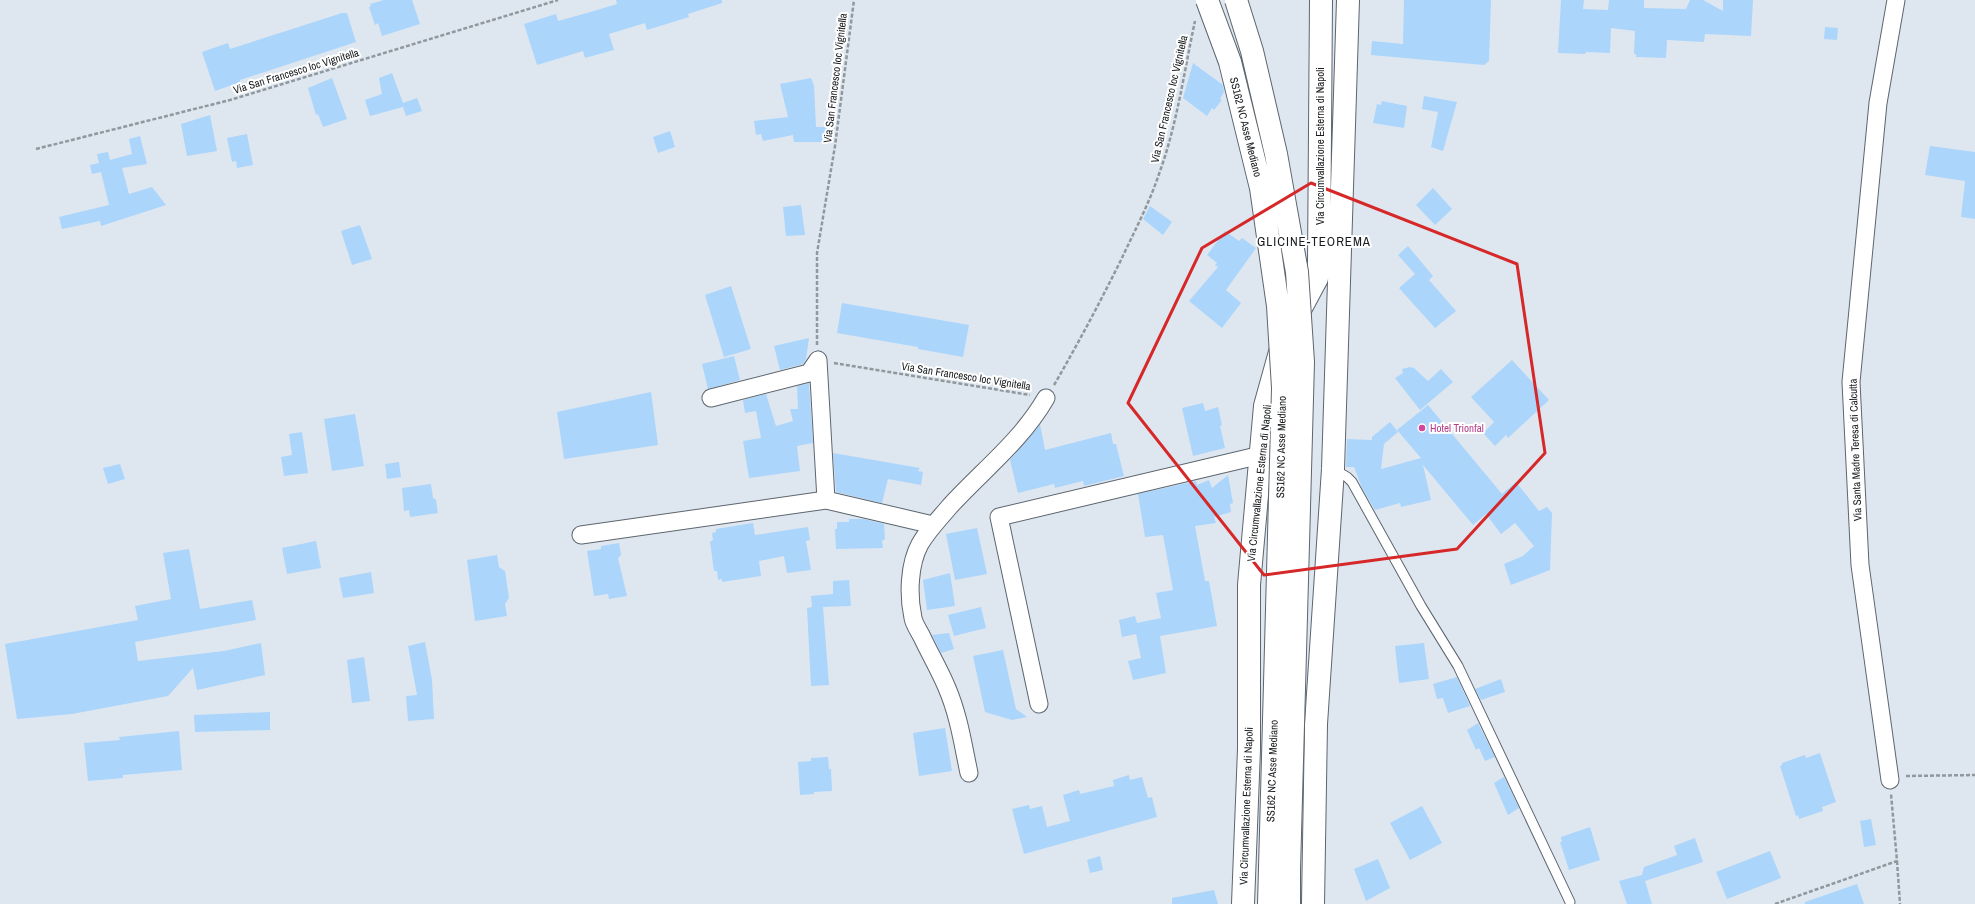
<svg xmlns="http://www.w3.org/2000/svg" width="1975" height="904" font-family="'Archivo Narrow',sans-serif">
<rect width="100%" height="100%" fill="#dee7f0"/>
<!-- building -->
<path fill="#abd5fb" d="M384,0H412L420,24L382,36L378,23L375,25L369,7L371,6L370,4Z
M616,0H722V3L688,14L689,17L647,30L645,23L609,34L614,50L585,58L583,51L537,65L524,24L556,14L558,21L587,13L617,4Z
M1404,0H1491L1489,61L1484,65L1371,55L1372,41L1403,44Z
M1561,0H1584L1583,9L1608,10L1609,0H1644V8L1686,9L1690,0H1703L1723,11V0H1753L1751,36L1705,34L1704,42L1667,40L1666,58L1636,57V54H1634L1635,31L1611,28L1610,53L1586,52L1585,54L1558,53Z
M342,13H347L356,42L240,80V82L215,91L202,52L228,43L230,49Z
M1825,27L1838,28L1837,40L1824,39Z
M1193,63L1223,85L1224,92L1220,99L1222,100L1214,110L1212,108L1207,116L1183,98Z
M392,73L403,103L417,98L422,111L406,116L403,107L370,116L365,100L382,94L379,78Z
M332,78L347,119L323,127L318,114L316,115L308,88Z
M811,78L814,86L816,127H835L833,142H794L793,135L763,141L761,134L756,135L754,121L788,117L780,84Z
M1424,96L1457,102L1443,151L1431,147L1438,112L1422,109Z
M1382,101L1407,106L1404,128L1373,123L1377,104L1381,105Z
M210,115L217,151L187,156L181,124Z
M670,131L675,147L658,153L653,137Z
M247,134L253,165L237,168L236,161L232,162L227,138Z
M140,136L147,164L122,168L129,194L152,187L166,205L101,226L100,221L62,229L59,217L109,205L101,172L92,174L90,165L99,163L97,154L108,152L110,160L132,154L129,139Z
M1930,146L1975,152V219L1961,217L1965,181L1925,175Z
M1433,188L1452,209L1435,225L1416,205Z
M801,205L805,235L786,236L783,207Z
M1150,206L1172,222L1163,235L1143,219Z
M360,225L372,259L352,265L341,231Z
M1225,231L1239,241L1242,238L1256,248L1226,290L1241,303L1222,328L1189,301L1218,267L1215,265L1217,263L1207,255Z
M1408,246L1433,276L1429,280L1456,311L1435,328L1399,288L1415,274L1398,255Z
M731,286L751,349L724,357L705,295Z
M842,303L969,325L963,357L918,349V347L837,333Z
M809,338L806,359L803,364L780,370L774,346Z
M734,356L740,380L708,389L702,364Z
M1512,360L1549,400L1508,438L1506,435L1495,446L1483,433L1494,422L1471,397Z
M1410,367L1414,368L1428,381L1441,369L1453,382L1420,410L1395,378L1403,373L1402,369Z
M809,383L813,443L797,446L800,471L749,478L743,441L761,438L756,411L745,413L743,400L766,394L776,426L793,421L790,409H798L797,386Z
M651,392L658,445L564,459L557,412Z
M1203,403L1205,411L1218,407L1222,425L1220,426L1225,448L1193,456L1182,408Z
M1428,405L1502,494L1516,482L1539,511L1547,507L1552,513L1550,570L1511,585L1504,564L1523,556L1534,546L1515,523L1501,534L1486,514L1473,525L1423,465L1431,500L1401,507L1400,503L1375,510L1362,488L1354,467H1346L1347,439L1372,440V437L1390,422L1398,432L1384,444L1381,469L1421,458L1397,430Z
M355,414L364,466L332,471L324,419Z
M1040,424L1045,450L1111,433L1113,444H1116L1124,476L1084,486L1083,481L1055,488L1054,484L1018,493L1010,460Z
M302,432L308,473L284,476L281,457L292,455L289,434Z
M833,453L920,468L918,471L923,472L921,485L888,479L882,503L836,492Z
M399,462L401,477L387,479L385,464Z
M120,464L125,479L108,484L103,468Z
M1228,475L1233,503L1230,504L1231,512L1214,517L1216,523L1195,526L1205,581H1209L1217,626L1160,636L1166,673L1133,680L1128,661L1141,658L1136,634L1122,637L1119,620L1135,616L1137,623L1161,618L1156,593L1173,590L1163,535L1145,537L1138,494L1196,481L1197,485L1209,480L1212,488Z
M431,484L433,498L436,500L438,513L410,517L409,510L404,511L402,488Z
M849,519H864L884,524L885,539L882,541L883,548L836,549L835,529H837V522H849Z
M753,523L755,535L808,527L810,540L806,541L811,570L787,573L784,556L759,561L761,576L722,582V579L718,580L717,571H714L710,542L713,540L712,533L716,532V529Z
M977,528L987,574L955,580L946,534Z
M316,541L321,568L287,574L282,548Z
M619,543L621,555L618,558L627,596L609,599L608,594L594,596L587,551L601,549V546Z
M189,549L200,609L252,600L256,620L135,642L138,661L224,651L261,643L265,675L197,690L193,668L168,696L72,714L17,719L5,644L138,620L135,606L171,599L163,553Z
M497,555L499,567L505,571L509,598L505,604L507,616L475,621L467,560Z
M371,572L374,593L343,598L339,578Z
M950,573L955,606L927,610L923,580Z
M849,580L851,606L823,607L829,685L811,686L807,608L812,607L811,596L833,594V581Z
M981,607L986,628L954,636L948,615Z
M949,633L954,649L941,653L932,635Z
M425,642L432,680L434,719L408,721L406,696L417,695L408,646Z
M1424,643L1429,679L1399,683L1395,646Z
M1003,650L1016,709L1027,717L1012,720L985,712L973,656Z
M364,657L370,701L352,703L347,660Z
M1457,677L1470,706L1448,713L1443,698L1437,699L1433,684Z
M1501,679L1505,692L1481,700L1475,689Z
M270,712V730L195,732L194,715Z
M1478,723L1495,757L1485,761L1479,748L1476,750L1467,730Z
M945,728L952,771L919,776L913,733Z
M179,731L182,770L123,775V778L88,781L84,743L120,740L119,737Z
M1820,753L1836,802L1822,807L1823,811L1799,819L1798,815L1796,816L1780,766L1782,765V763L1805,755L1806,758Z
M828,757L829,769H831L832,791L814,792V794L800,795L798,762L811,761V758Z
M1129,775L1130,780L1142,777L1148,798L1152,797L1157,817L1024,854L1012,809L1029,805L1030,809L1042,806L1047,827L1070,821L1063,795L1079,790L1080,794L1114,786L1113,780Z
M1504,777L1519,808L1508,815L1494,783Z
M1422,806L1442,843L1410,860L1390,823Z
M1871,819L1876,845L1864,847L1860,821Z
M1590,827L1600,860L1569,870L1560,842H1562L1561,837Z
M1695,838L1703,862L1645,881L1652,904H1627L1619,881L1642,875L1644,867L1677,855L1674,846Z
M1770,851L1781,878L1727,899L1716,872Z
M1100,856L1103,870L1090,873L1087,860Z
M1378,859L1390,888L1366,901L1354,869Z
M1857,884L1864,904H1805V902Z
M1214,890L1218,904H1172V898Z"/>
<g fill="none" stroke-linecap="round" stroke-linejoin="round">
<defs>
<path id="service" d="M1333,469L1347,477L1352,482L1421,606L1458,666L1570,902"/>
<path id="minor" d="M818,360L826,500L933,525
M711,398L809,373L818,360
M581,535L826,500
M1039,704L999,517L1261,455
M969,773C963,745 959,716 947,688C940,671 930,654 922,637C919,631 914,624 913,618C908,595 909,564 920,544C928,530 940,518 950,506C984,469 1021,441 1046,398
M1890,780L1860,565L1851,382L1878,103L1896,0"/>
<path id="primary" d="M1295,319L1317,278L1319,262L1321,0
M1243,904L1249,749V585L1265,406L1280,352
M1313,904L1316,724L1333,469L1348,0"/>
<path id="trunk" d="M1269,904L1270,868
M1289,904V870"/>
</defs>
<!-- service casing -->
<use href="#service" stroke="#5d656d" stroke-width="11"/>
<!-- minor casing -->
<use href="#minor" stroke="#5d656d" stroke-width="19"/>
<!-- primary casing -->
<use href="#primary" stroke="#5d656d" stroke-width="24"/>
<!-- trunk casing -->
<use href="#trunk" stroke="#5d656d" stroke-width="24"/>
<!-- path -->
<path stroke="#90979d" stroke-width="2.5" stroke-dasharray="4 2" stroke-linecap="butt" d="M36,149L230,100L558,0
M817,345V253L835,146L854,0
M834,363L1030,395
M1054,385C1078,344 1100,302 1121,260C1134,232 1149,204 1159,174C1177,125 1184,72 1195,21
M1906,776L1975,775
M1897,861L1900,904
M1775,904L1897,861L1891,794"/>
<!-- service -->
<use href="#service" stroke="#fff" stroke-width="9"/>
<!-- minor -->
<use href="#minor" stroke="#fff" stroke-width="17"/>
<!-- primary -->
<use href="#primary" stroke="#fff" stroke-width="22"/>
<!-- trunk -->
<use href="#trunk" stroke="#fff" stroke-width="22"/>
<defs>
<path id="trunk-bridge" d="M1207,0L1230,62L1261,188L1278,306L1283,388L1270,868
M1236,0L1252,51L1276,154L1297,272L1303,362L1289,870"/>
</defs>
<!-- trunk-bridge casing -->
<use href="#trunk-bridge" stroke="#5d656d" stroke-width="24" stroke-linecap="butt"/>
<!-- trunk-bridge -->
<use href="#trunk-bridge" stroke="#fff" stroke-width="22"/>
</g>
<!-- marked area -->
<path fill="none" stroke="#d62828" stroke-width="3" stroke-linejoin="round" d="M1311,183L1517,264L1545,453L1457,549L1264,575L1128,403L1202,248Z"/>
<!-- markers -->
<circle fill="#d1479c" stroke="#fff" stroke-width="1.5" cx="1422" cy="428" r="4"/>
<g text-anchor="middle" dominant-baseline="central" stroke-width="4" stroke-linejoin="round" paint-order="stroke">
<!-- street labels -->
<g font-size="11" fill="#181c1f" stroke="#fff">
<text transform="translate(296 71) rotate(-17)">Via San Francesco loc Vignitella</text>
<text transform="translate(835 78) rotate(-83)">Via San Francesco loc Vignitella</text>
<text transform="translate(1169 99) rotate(-77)">Via San Francesco loc Vignitella</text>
<text transform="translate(1246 127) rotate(76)">SS162 NC Asse Mediano</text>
<text transform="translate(1320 146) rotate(-90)">Via Circumvallazione Esterna di Napoli</text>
<text transform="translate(966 376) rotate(9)">Via San Francesco loc Vignitella</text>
<text transform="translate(1281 447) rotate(-89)">SS162 NC Asse Mediano</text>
<text transform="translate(1855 450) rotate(-92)">Via Santa Madre Teresa di Calcutta</text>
<text transform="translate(1259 483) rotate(-84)">Via Circumvallazione Esterna di Napoli</text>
<text transform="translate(1272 771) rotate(-88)">SS162 NC Asse Mediano</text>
<text transform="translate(1246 806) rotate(-88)">Via Circumvallazione Esterna di Napoli</text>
</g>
<!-- hotel labels -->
<g font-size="11" fill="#b23c85" stroke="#fff" text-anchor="start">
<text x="1430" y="428">Hotel Trionfal</text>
</g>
<!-- quarter labels -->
<g font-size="13" letter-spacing="1" fill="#181c1f" stroke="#fff">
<text x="1314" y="241">GLICINE-TEOREMA</text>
</g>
</g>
</svg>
